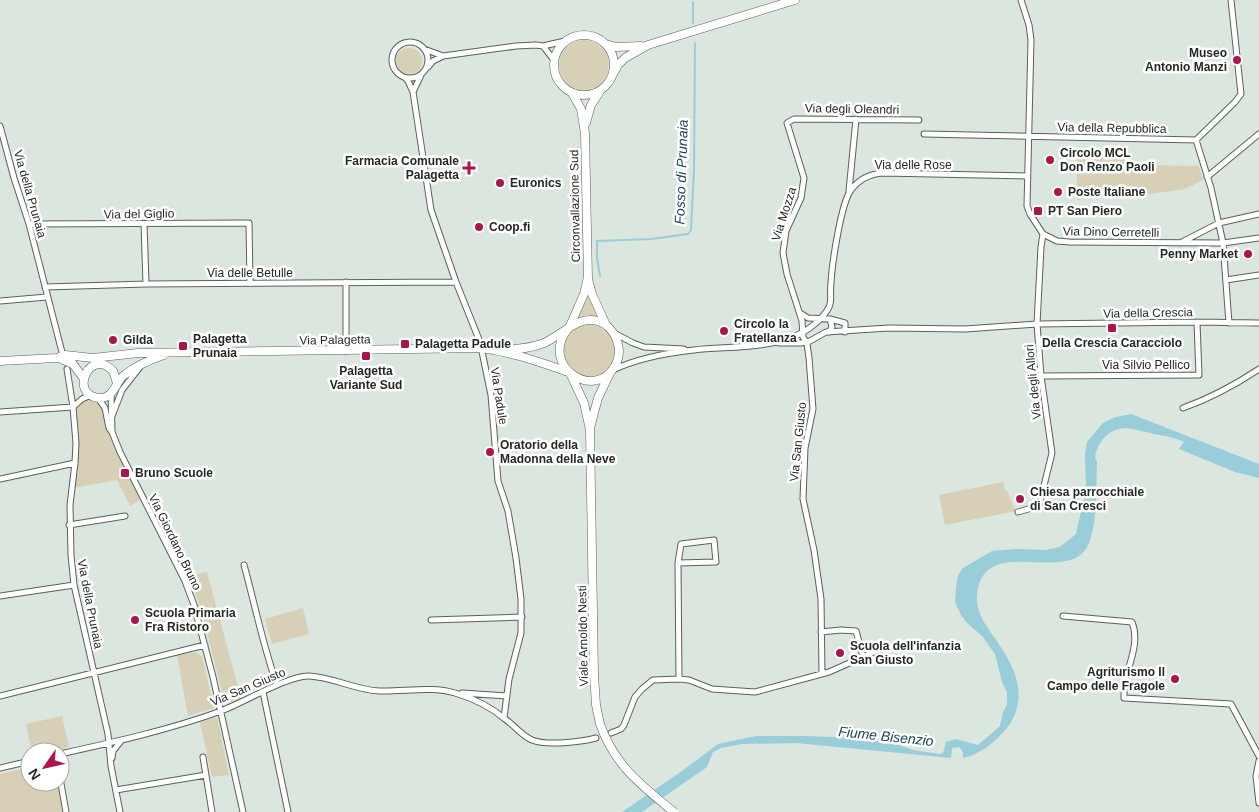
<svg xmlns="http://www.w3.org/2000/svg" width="1259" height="812" font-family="Helvetica,sans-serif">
<rect width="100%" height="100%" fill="#dae6de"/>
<!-- green -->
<path fill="#d7d0b6" d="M559 65a25 25 0 1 1 50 0a25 25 0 1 1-50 0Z
M396 61a13 13 0 1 1 26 0a13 13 0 1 1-26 0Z
M1077,150L1132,153L1133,162L1136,165L1199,166L1203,180L1185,189L1131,197H1090L1077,200Z
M588,297L598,316L578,317Z
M563 351a26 26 0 1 1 52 0a26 26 0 1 1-52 0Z
M91,395L103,404L108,424L143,498L130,506L117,480L72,488L75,463L73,407Z
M1003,482L1005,491H1007L1016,511L945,525L939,495Z
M207,572L241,698L225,704L202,612L189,577Z
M303,608L309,634L272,644L265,619Z
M192,653H197L202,657L214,708L188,716L177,655Z
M62,716L69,747L47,752H32L26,724Z
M214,718H217L218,721L229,775L212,777L200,722Z
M30,767V782H58L63,812H0V774Z"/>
<!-- water -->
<path fill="#99cdda" d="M1131,414L1259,464V478L1235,472L1179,449L1184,442C1174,437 1165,436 1154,434C1145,432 1135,429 1126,428C1109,428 1097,442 1095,458L1097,462C1096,486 1098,522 1088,545C1069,587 983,531 977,595C975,615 990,630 1000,646C1018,672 1028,702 1006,729C994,743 981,754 963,758V752L959,747L952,748L951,758L796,743L742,744L721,748L713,752L707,767L642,812H622L682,771L718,744L756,736H807L852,738L890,742L913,750L940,754L943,753L946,742L956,739L978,745L1000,726L1003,712L1007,705V692L1002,682L995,654L982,636L967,623L961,615L955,602L956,587L958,575L963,568L992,551L1015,549L1045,550L1060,547L1076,534L1086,489L1085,453L1087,442L1103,423L1116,417Z"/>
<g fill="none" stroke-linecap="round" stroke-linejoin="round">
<!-- stream -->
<path stroke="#99cdda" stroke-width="2" d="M693,2V23
M600,276L597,258V241L652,239L688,234L691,230L694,170L695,43"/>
<defs>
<path id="street" d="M1021,0L1029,25L1031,40L1027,206L1030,214L1043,234L1057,241L1069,242L1223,243L1259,238
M392 60a18 18 0 1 1 36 0a18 18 0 1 1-36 0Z
M424,49L443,56L433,61L428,67
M443,56L516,46L536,45L543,46
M554,60L543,46L565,41
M405,78L408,81L413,92L421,75
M413,92L431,210L456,282L480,342L491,395L498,481L508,511L516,558L521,599V633L509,679L504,718
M0,126L14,178L29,224L63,356
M924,134L1196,140L1235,102L1241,94L1231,0
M1196,140L1211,188L1223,243L1229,323
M1207,177L1259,134
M849,191L856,119
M29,224L249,223L250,283
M144,224L146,284
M1180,243L1219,223L1259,214
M1226,280L1259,275
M346,282V351
M45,287L146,284L456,282
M0,301L47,297
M800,313L808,318L830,319L832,327L829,332
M830,319L845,323V332
M614,333L633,343L644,347L684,349
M779,343H801L810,341L826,332L889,328L965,329L1037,324L1197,322L1259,323
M67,369L73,407L76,443L75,463L70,505L71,555L74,585L108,734L111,766L120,812
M613,370C638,358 666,353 694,350C736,345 791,352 822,317C835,303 829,299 831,283C832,264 841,203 851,190C859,179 869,174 883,173L1027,176
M1041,376L1199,375L1197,322
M111,394L112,432
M98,398L105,408L109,428L112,432L120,452L185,581L194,605L213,677L243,812
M73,407L82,399L91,395
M1183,408C1211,398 1235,385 1259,369
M0,412L73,407
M112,416L122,390L140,367
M0,479L75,463
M1018,512L1039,506L1052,453L1041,376L1037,324L1041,247L1043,234
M69,525L125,516
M678,563L716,562L714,540L681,544L678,563L679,679
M244,565C255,605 263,646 277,685
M0,596L74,585
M1063,616L1132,622C1140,642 1129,663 1125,682C1124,687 1124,693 1124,698L1231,704L1259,756
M431,620L522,617
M863,657L881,649
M822,674L821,599L814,550L803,499L805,448L813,409L809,358L807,344L803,337L802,321L787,274L783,253L786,231L801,198L804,178L787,123L794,119L919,120
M263,692L288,812
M462,693L507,696
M0,696L205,645
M611,733L621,729L624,725L635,697L642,689L653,680L679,679L689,680L712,689L755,692L829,672L863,657L856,631L841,630L821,632
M60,754C114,742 169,730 221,711C243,703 289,675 309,676C333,677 355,690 379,691C404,692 431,686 455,693C472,698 491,707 505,719C514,725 522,736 532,740C547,746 580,742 596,738
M203,757L212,812
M112,758L113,751L121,741
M1259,761L1256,776L1259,803
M0,768L30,761
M60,778L66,812
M116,790L206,775"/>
<path id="secondary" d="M554 65a30 30 0 1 1 60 0a30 30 0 1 1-60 0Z
M606,44L616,47L641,46
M613,74L618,65L625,58L648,45L795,0
M572,93L581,109L585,133L588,279L592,294L606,325
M586,123L591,105L599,93
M569,328L584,294L587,281
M506,350C519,349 532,348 544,343C563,335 583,309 606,325C612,330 616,336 618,344C620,351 618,360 615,366C594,402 540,366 567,330
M59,358L73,364L84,379
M0,361L57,358L65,355L93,358L138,353L481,348C512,352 540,362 568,372
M570,373L584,403L590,430L594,675L596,705L600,724
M117,383L113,371C90,346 68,395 99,398C113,399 115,384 123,376C135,366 149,360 164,355
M590,428L598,398L610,373"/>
</defs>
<!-- street casing -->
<use href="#street" stroke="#58625b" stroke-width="7"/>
<!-- secondary casing -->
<use href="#secondary" stroke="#58625b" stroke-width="9"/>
<!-- street -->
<use href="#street" stroke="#fff" stroke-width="5"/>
<!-- secondary -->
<use href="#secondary" stroke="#fff" stroke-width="8"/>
<defs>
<path id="secondary-bridge" d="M600,724C615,766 641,785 674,812"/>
</defs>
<!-- secondary-bridge casing -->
<use href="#secondary-bridge" stroke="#58625b" stroke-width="9" stroke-linecap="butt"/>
<!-- secondary-bridge -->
<use href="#secondary-bridge" stroke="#fff" stroke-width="8"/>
</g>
<!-- markers -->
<g fill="#a9154c" stroke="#fff" stroke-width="2">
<circle cx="1237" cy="60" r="5"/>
<circle cx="1050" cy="160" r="5"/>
<path d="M466.5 160.5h5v5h5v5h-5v5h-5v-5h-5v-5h5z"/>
<circle cx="500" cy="183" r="5"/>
<circle cx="1058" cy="192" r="5"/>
<rect x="1033" y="206" width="10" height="10" rx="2.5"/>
<circle cx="479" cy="227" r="5"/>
<circle cx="1248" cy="254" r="5"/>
<rect x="1107" y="323" width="10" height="10" rx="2.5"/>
<circle cx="724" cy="331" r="5"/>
<circle cx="113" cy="340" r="5"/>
<rect x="400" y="339" width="10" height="10" rx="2.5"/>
<rect x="178" y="341" width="10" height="10" rx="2.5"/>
<rect x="361" y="351" width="10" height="10" rx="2.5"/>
<circle cx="490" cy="452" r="5"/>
<rect x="120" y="468" width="10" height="10" rx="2.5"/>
<circle cx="1020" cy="499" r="5"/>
<circle cx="135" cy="620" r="5"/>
<circle cx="840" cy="653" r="5"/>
<circle cx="1175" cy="679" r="5"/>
</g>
<g text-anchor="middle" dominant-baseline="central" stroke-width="5" stroke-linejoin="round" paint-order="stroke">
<!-- poi labels -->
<g font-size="12" font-weight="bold" fill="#252926" stroke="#fff" text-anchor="start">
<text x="1227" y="53" text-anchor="end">Museo<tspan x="1227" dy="14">Antonio Manzi</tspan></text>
<text x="1060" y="153">Circolo MCL<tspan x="1060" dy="14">Don Renzo Paoli</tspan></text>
<text x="459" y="161" text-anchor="end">Farmacia Comunale<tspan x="459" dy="14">Palagetta</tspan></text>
<text x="510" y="183">Euronics</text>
<text x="1068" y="192">Poste Italiane</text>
<text x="1048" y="211">PT San Piero</text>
<text x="489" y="227">Coop.fi</text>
<text x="1238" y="254" text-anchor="end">Penny Market</text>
<text x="734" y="324">Circolo la<tspan x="734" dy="14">Fratellanza</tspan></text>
<text x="193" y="339">Palagetta<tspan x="193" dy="14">Prunaia</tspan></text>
<text x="123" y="340">Gilda</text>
<text x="1112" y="343" text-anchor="middle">Della Crescia Caracciolo</text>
<text x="415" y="344">Palagetta Padule</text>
<text x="366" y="371" text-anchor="middle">Palagetta<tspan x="366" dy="14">Variante Sud</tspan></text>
<text x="500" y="445">Oratorio della<tspan x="500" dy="14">Madonna della Neve</tspan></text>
<text x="135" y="473">Bruno Scuole</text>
<text x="1030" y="492">Chiesa parrocchiale<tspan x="1030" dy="14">di San Cresci</tspan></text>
<text x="145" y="613">Scuola Primaria<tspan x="145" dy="14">Fra Ristoro</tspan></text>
<text x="850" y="646">Scuola dell'infanzia<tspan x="850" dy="14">San Giusto</tspan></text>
<text x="1165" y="672" text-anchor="end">Agriturismo Il<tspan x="1165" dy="14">Campo delle Fragole</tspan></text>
</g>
<!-- street labels -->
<g font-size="12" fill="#252926" stroke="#fff">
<text transform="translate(852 109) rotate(1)">Via degli Oleandri</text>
<text transform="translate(1112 128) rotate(1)">Via della Repubblica</text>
<text x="913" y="165">Via delle Rose</text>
<text transform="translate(30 194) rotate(74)">Via della Prunaia</text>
<text transform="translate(575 206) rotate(-91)">Circonvallazione Sud</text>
<text transform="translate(139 214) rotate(-1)">Via del Giglio</text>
<text transform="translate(784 214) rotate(-72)">Via Mozza</text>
<text transform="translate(1111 232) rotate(1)">Via Dino Cerretelli</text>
<text x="250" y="273">Via delle Betulle</text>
<text transform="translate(1148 313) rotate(-1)">Via della Crescia</text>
<text transform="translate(335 340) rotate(-1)">Via Palagetta</text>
<text x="1146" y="365">Via Silvio Pellico</text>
<text transform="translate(1033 382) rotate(-96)">Via degli Allori</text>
<text transform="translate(499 396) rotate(81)">Via Padule</text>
<text transform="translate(798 442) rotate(-84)">Via San Giusto</text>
<text transform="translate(175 542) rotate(64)">Via Giordano Bruno</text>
<text transform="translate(90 604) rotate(79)">Via della Prunaia</text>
<text transform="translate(583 636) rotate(-91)">Viale Arnoldo Nesti</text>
<text transform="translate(248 687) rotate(-23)">Via San Giusto</text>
</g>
<!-- water labels -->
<g font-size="14" font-style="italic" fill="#194751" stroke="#fff">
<text transform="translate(681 172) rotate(-88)">Fosso di Prunaia</text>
<text transform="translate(886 736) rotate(6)">Fiume Bisenzio</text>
</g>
</g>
<!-- north arrow -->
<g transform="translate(45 767) rotate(236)"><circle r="24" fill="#ffffff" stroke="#a8a9a8"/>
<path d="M0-4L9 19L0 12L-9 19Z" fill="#a9154c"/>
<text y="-8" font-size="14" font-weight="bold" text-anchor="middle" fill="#252926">N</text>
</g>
</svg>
